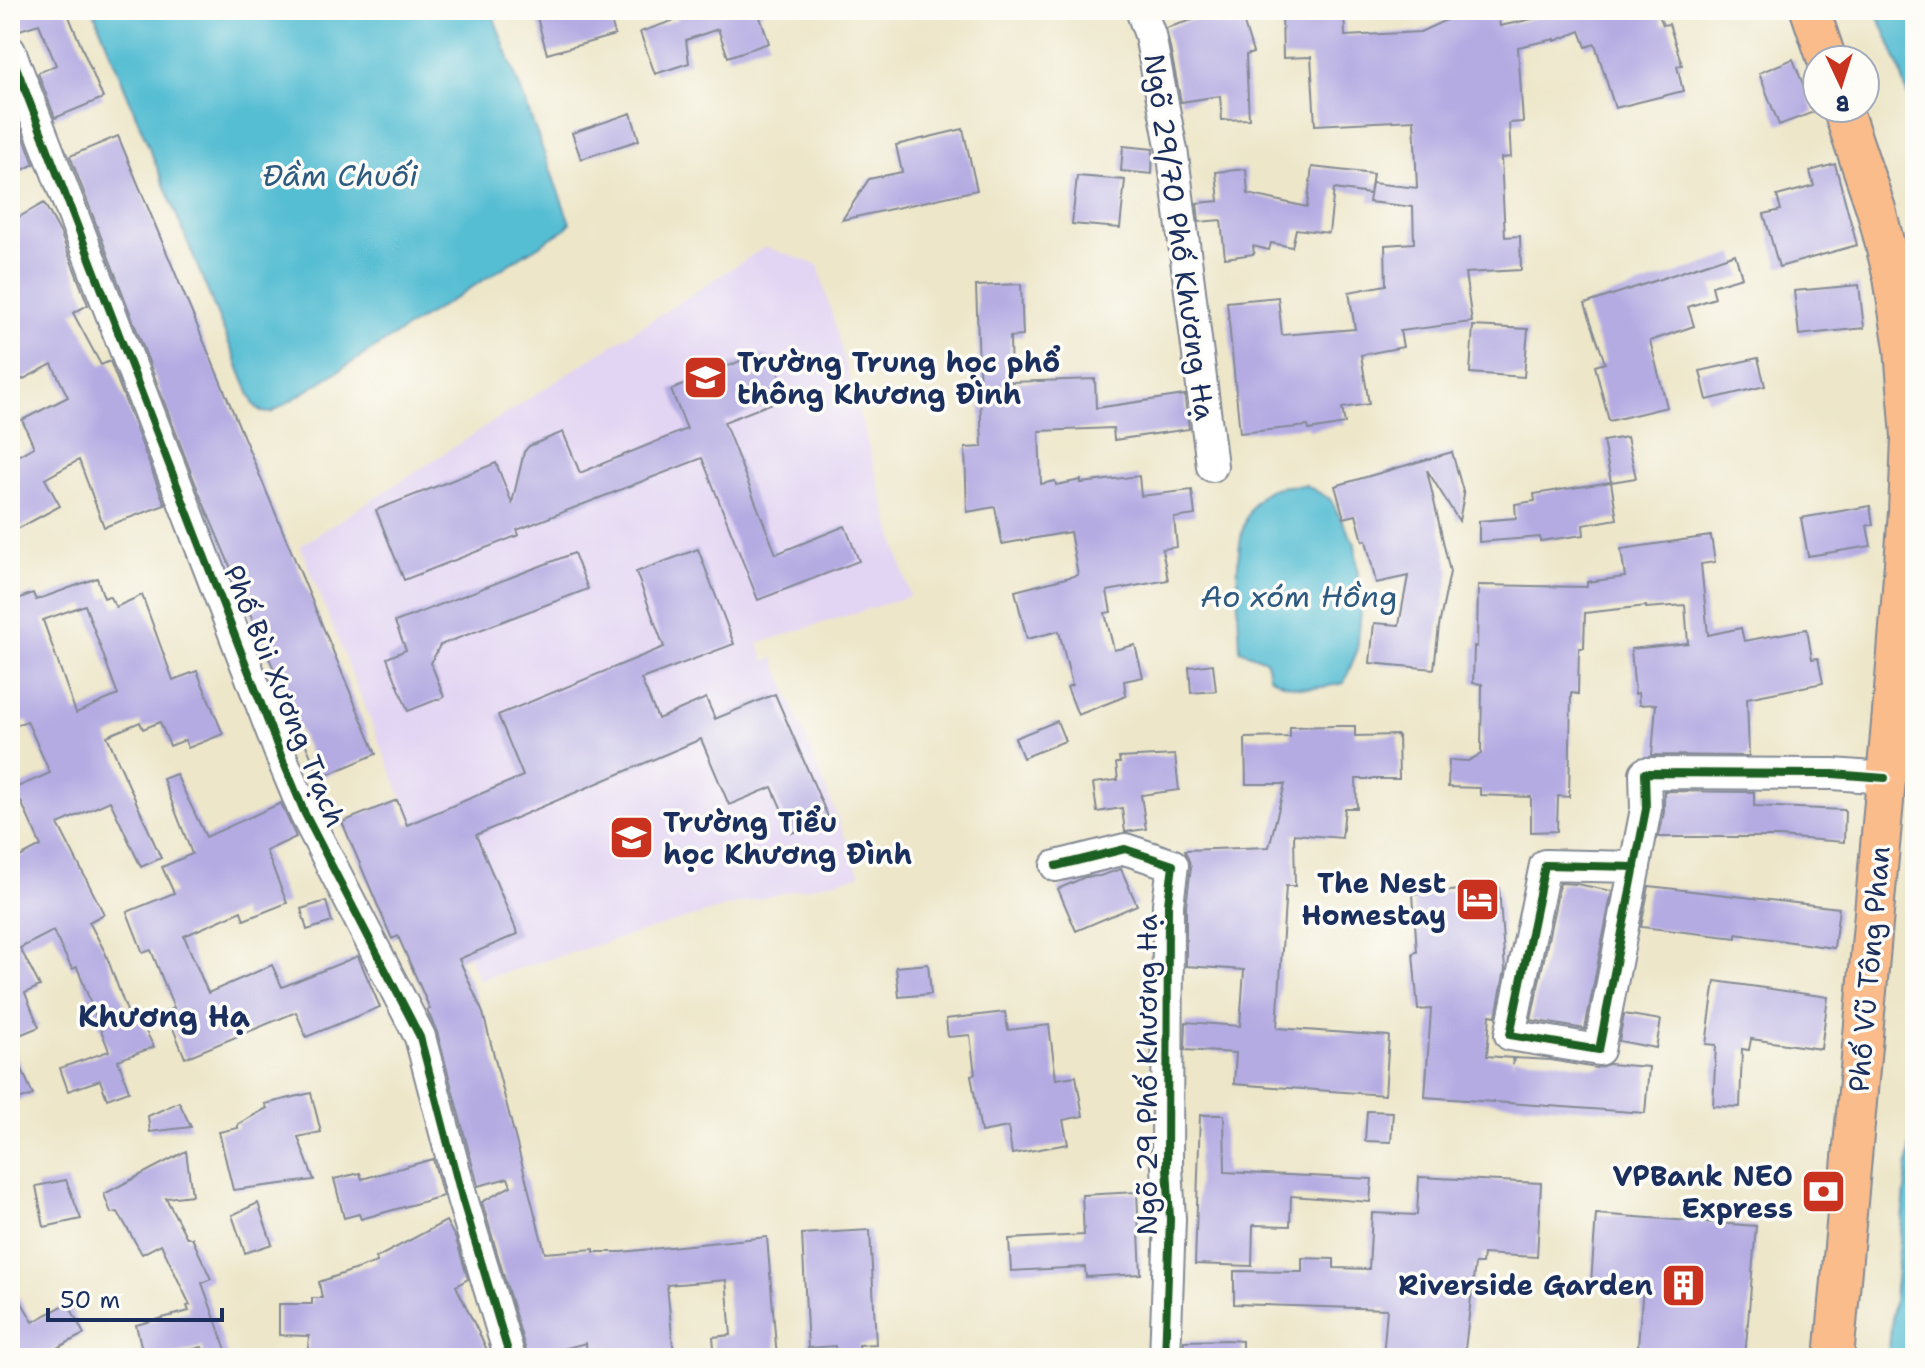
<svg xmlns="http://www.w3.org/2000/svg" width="1925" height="1368" font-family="'Shantell Sans',sans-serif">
<rect width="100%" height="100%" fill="#fdfcf7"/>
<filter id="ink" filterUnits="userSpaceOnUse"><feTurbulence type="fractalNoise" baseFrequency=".0125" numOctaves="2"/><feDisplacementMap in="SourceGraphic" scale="16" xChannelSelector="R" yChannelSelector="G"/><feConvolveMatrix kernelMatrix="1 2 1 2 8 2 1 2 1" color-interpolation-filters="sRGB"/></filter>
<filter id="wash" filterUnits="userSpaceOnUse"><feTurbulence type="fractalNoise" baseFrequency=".006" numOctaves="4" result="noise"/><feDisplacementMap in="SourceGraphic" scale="32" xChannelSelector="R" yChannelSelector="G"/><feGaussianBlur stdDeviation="1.8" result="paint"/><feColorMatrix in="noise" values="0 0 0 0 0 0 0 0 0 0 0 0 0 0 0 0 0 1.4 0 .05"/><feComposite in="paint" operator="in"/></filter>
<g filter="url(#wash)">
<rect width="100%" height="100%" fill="#ede6c9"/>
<!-- built -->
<path fill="#e2d4f3" d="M765,247L818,265L910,596L758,643L765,661L774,658L860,875L729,906L479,980L403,801L300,546Z"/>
<!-- water -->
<path fill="#56bed3" stroke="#387698" stroke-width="2" d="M93,10H491L570,223L565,229L271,413L262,412L254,405Z
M1876,10H1915V121L1899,66Z
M1306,485L1330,499L1355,544L1361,610L1357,651L1344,683C1318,689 1293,692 1269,676L1266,660L1240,650C1239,609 1226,513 1269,490C1278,485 1295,486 1306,485Z
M1915,1094V1358H1888Z"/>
<g id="blocks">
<!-- building -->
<path fill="#b4abe2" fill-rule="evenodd" d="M19,10H71L67,12L103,98L55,118L38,73L56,65L39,24L10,33V14Z
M535,10H608L615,35L547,54Z
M674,10H762L763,13L759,14L769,43L728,57L718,29L686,40L689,63L655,74L640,32L678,19Z
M1225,10H1240L1253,53L1246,55L1249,119L1222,120L1220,96L1181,102L1166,28Z
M1298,10H1344L1345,36L1420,32L1468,10H1497L1500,26L1546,16L1544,10H1657L1663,25L1669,24L1682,65L1677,66L1683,91L1615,108L1595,44L1586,47L1580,31L1555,41V39L1518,47L1523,122L1509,123L1511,157L1501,158L1505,237L1520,236L1521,270L1465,273L1472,322L1400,331L1403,347L1361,355L1369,404L1342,408L1345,424L1309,430L1308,426L1240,433L1227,302L1278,297L1282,335L1355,329L1349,292L1386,285L1385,245L1414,243L1413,207L1369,202L1372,183L1417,188L1414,120L1315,125L1311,57L1283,58L1282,12Z
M1793,59L1814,112L1779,125L1759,73Z
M10,101L34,164L10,177Z
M631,113L639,140L581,159L572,133Z
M963,129L977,190L842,220L869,179L902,172L896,145Z
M118,136L376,754L320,778L199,493L70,156Z
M1123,146L1153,149L1152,174L1121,171Z
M1835,164L1857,245L1779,267L1764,214L1781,210L1777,196L1814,186L1810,171Z
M1312,167L1373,174L1370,194L1334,189L1329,233L1296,229L1292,247L1271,243L1269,250L1253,246L1254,254L1225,258L1221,220L1199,222L1197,203L1219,201L1216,172L1246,169L1248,194L1307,207Z
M1077,176L1125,180L1120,228L1072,224Z
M44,203L60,232L88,305L73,313L101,365L110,361L165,505L104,527L79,460L45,479L60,506L10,533V460L34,447L22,420L68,397L52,364L22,380L10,358V222Z
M1735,254L1742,277L1712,286L1715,298L1688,307L1694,326L1650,341L1667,407L1609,421L1595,366L1605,363L1585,304Z
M1021,284L1023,336L1010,337L1011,382L1095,379L1096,408L1185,395V399L1189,429L1114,440L1113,428L1039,431L1041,484L1055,481L1056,485L1081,480V483L1139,476L1141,496L1192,490L1195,515L1174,518L1177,547L1162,549L1168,580L1107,591L1111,612L1105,613L1114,650L1135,645L1143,677L1124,681L1126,696L1078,715L1067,687L1072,685L1059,631L1027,639L1015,591L1078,575L1070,532L1002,544L995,507L967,512L965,448L982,447L976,286Z
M1859,285L1864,328L1799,335L1794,291Z
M1473,326L1528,329L1524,377L1470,373Z
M761,355L773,359L788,397L724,422L776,554L845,526L859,561L758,600L702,458L517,530L519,535L404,580L376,510L496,463L512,503L524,452L529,446L563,432L580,473L687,429L671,390L752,356Z
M1758,358L1765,386L1707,400L1700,371Z
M1627,437L1636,478L1611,482L1603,441Z
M1452,452L1464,495L1459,521L1427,470L1450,572L1439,626L1434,669L1370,663L1374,623L1399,625L1408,576L1376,583L1366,540L1363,541L1356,515L1344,518L1335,486Z
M1611,482L1617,519L1583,525L1584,535L1540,541V537L1479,542V521L1516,518L1515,504L1535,501L1534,494Z
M1870,506L1873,524L1867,526L1871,546L1808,556L1801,518Z
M1711,536L1715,562L1701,564L1708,635L1741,628L1744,641L1807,629L1812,659L1818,658L1823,683L1747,698L1749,756L1652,755L1656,704L1639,705L1638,693L1635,694L1631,649L1688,643L1685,605L1646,608V606L1585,613L1584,648H1579L1578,694L1571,693L1569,797L1558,796L1557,831L1531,832V797L1480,795V788L1448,787L1449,760L1468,761L1481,754L1482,684L1473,683L1474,646L1477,647L1478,585L1587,587V582L1625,577L1621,549Z
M698,549L734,644L641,679L658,719L706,698L715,719L775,694L828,817L792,833L772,787L729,805L701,739L476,835L518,934L459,959L483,1013L545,1253L594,1249V1252H622L767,1237L777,1358H715L713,1337L731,1335L726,1280L667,1285L674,1356L672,1358H587L586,1343L528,1358L482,1202L511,1186L508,1178L478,1186L437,1032L427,1010L430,1009L398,936L392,939L342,822L397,800L407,825L523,776L498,715L664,647L636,572Z
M574,553L588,589L440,645L431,663L444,697L408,711L387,658L406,650L395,622Z
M97,578L104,598L109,596L116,607L142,595L173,680L197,671L223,734L188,748L185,740L170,746L160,722L143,729L140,722L107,736L161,858L141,867L110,801L58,824L104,914L89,922L105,952L131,1022H141L154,1047L118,1060L129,1091L107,1099L100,1080L68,1091L60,1068L109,1051L77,967L72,969L53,931L20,948L40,986L25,993L39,1027L10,1039V862L41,846L15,788L50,773L27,721L10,727V602L33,593L36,600ZM85,605L118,695L76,713L43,620Z
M1213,664L1216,691L1191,693L1189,667Z
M1057,721L1065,741L1023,758L1015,738Z
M1335,726H1355V736L1398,735L1399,779H1356L1357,808H1345L1342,838L1294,834L1295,886H1286L1277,1028L1389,1036L1385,1095L1234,1084L1236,1053L1185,1050L1186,1022L1240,1026L1244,970L1186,966V905L1191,867L1185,850L1269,847L1285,784H1246L1245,738L1290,737V727Z
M1175,755L1179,790L1141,795L1146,829L1125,832L1122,808L1097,812L1093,783L1118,780L1116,763H1120L1119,758Z
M176,774L206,837L281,803L296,837L266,851L287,903L244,920L241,911L184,936L208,993L272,965L282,987L358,956L380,1007L306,1037L296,1012L185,1058L166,1011L174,1008L151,950L143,953L127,912L174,893L162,867L192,854L163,779Z
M1664,791L1754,792V806L1845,810L1844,842L1779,837H1659L1664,812Z
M1121,869L1137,905L1076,931L1058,889L1085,877L1100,876Z
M1560,883L1577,884L1612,891L1585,1029L1531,1020Z
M1649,886L1839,908L1834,948L1736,934V938L1641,927Z
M1499,887L1505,970L1496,1016L1490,1015L1487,1056L1512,1058L1513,1065L1514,1058L1551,1060L1596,1068L1609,1064L1649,1067L1645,1113L1425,1097L1431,1009L1418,1010L1413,953L1417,952L1413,894Z
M326,901L332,922L307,930L301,909Z
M928,964L931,994L899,997L896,967Z
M1715,981L1828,997L1821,1049L1751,1039L1749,1050L1742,1049L1740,1107L1713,1106L1716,1045L1706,1044Z
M1005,1012L1008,1030L1049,1025L1056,1079L1076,1076L1083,1116L1063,1120L1068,1144L1012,1154L1008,1127L981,1132L971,1075L975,1074L970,1035L948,1037L946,1019Z
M1624,1014L1661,1020L1656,1048L1619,1041Z
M10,1041L33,1095L10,1103Z
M311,1093L321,1132L298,1137L314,1180L233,1190L219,1132L238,1128V1124L267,1108L265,1104Z
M179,1102L191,1127L150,1132L148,1116Z
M1367,1111L1393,1112L1391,1142L1365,1141Z
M1200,1115H1224L1225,1172L1372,1179L1370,1202L1291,1196L1290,1226L1253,1225L1252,1266L1195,1264Z
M186,1151L192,1195L166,1198L187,1238H192L211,1279L202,1283L229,1358H206L202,1347L160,1358H144L136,1325L189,1311L187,1306L190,1305L161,1244L142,1254L118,1212L111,1213L104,1194Z
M433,1159L443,1196L361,1219L359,1214L344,1218L334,1179L360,1173L362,1179Z
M1419,1177L1541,1183L1537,1257L1483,1254L1482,1264H1475L1464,1358H1383L1387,1309L1234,1304V1271L1302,1272V1258L1334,1259V1268L1369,1269L1372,1213L1417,1215Z
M66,1180L81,1219L44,1227L36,1186Z
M1137,1192L1141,1274L1086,1277L1085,1267L1011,1271L1009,1239L1084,1235L1082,1195Z
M258,1203L272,1244L245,1253L232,1215Z
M1596,1214L1756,1226L1745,1358H1637L1643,1287L1591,1283Z
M446,1221L456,1239L468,1279L456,1286L491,1358H307L309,1336L279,1335V1304H312V1298H322L319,1282L377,1262L376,1258Z
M870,1230L876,1344L859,1345L860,1358H836L835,1346L808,1348L802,1234Z
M10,1282L33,1322L68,1303L84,1334L38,1358H10Z
M1227,1340L1242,1341V1358H1183L1184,1341Z"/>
</g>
</g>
<g filter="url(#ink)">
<use href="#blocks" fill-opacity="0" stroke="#848a94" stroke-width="2"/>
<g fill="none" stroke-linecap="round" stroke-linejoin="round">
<defs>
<path id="minor" d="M1141,10L1150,35L1173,156L1212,466
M10,51L283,761L305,814L420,1037L462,1198L510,1358
M1056,866L1125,849L1173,865L1168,904L1167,1167L1170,1219L1165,1358
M1635,867L1545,865L1510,1035L1599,1050L1646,809L1645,773L1833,774L1885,778"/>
<path id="major" d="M1810,10L1827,60
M1834,1358L1895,679L1908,512L1911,437L1904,348L1893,277L1876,209L1842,108"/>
</defs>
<!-- minor casing -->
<use href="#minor" stroke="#848a94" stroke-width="34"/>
<!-- major casing -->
<use href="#major" stroke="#848a94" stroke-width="42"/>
<!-- minor -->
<use href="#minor" stroke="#fff" stroke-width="30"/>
<!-- major -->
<use href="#major" stroke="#fabc8b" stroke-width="38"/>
<defs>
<path id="cycleway" d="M10,51L283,761L305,814L420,1037L462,1198L510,1358
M1056,866L1125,849L1173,865L1168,904L1167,1167L1170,1219L1165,1358
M1635,867L1545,865L1510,1035L1599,1050L1646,809L1645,773L1833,774L1885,778"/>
</defs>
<!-- cycleway casing -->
<use href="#cycleway" stroke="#fdfcf7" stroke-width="13"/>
<!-- cycleway -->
<use href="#cycleway" stroke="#1b5e20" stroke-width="8"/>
</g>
</g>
<!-- icons -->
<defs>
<symbol id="school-square" viewBox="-11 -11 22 22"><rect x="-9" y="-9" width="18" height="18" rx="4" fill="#c8321e" stroke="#fdfcf7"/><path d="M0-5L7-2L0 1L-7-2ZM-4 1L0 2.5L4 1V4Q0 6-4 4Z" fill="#fff"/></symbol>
<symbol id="hotel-square" viewBox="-11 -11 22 22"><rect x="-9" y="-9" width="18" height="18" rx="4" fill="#c8321e" stroke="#fdfcf7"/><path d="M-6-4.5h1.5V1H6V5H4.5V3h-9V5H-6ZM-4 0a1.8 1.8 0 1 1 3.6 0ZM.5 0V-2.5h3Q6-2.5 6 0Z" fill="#fff"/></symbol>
<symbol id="bank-square" viewBox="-11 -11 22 22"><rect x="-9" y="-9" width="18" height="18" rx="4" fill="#c8321e" stroke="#fdfcf7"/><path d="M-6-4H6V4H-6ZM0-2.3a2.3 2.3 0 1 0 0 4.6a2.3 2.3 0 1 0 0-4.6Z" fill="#fff"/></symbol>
<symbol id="building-square" viewBox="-11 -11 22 22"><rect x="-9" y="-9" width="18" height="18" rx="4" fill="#c8321e" stroke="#fdfcf7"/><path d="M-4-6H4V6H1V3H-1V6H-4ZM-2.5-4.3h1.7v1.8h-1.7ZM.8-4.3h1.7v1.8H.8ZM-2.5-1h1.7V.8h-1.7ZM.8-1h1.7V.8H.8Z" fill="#fff"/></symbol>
</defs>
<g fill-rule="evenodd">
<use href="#school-square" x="680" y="352" width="51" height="51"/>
<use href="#school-square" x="606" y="812" width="51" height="51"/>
<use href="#hotel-square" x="1452" y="874" width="51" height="51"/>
<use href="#bank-square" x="1798" y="1166" width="51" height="51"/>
<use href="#building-square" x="1658" y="1260" width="51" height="51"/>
</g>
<g text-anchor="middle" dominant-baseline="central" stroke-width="7" stroke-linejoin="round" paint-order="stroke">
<!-- street labels -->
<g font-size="28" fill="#1b2f5e" stroke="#fdfcf7">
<text transform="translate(1180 237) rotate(82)">Ngõ 29/70 Phố Khương Hạ</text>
<text transform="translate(285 696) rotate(68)">Phố Bùi Xương Trạch</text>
<text transform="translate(1869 969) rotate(-85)">Phố Vũ Tông Phan</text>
<text transform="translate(1147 1075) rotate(-90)">Ngõ 29 Phố Khương Hạ</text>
</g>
<!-- poi labels -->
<g font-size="28" font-weight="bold" fill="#1b2f5e" stroke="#fdfcf7" text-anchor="end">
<text x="737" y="362" text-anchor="start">Trường Trung học phổ<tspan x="737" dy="32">thông Khương Đình</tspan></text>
<text x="663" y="822" text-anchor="start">Trường Tiểu<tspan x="663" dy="32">học Khương Đình</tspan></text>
<text x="1446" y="883">The Nest<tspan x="1446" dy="32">Homestay</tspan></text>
<text x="1793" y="1176">VPBank NEO<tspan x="1793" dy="32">Express</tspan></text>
<text x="1653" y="1285">Riverside Garden</text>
</g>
<!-- water labels -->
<g font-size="30" font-style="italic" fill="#2d5a81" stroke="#fdfcf7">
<text x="340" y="175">Đầm Chuối</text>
<text x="1299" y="596">Ao xóm Hồng</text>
</g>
<!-- neighbourhood labels -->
<g font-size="30" font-weight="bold" fill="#1b2f5e" stroke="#fdfcf7">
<text x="164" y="1016">Khương Hạ</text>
</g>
</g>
<!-- margin -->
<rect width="1925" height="1368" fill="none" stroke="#fdfcf7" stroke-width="40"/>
<!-- north arrow -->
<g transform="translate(1841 84) rotate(176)"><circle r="38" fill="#fdfcf7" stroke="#a3aaba" stroke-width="2"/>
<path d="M0-6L14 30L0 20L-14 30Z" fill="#c8321e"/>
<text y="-12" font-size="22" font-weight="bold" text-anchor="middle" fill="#1b2f5e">B</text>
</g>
<!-- scale -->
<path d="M48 1308v12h174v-12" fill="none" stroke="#1b2f5e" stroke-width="4"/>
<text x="60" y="1308" font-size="24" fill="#1b2f5e" stroke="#fdfcf7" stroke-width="6" paint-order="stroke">50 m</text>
</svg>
